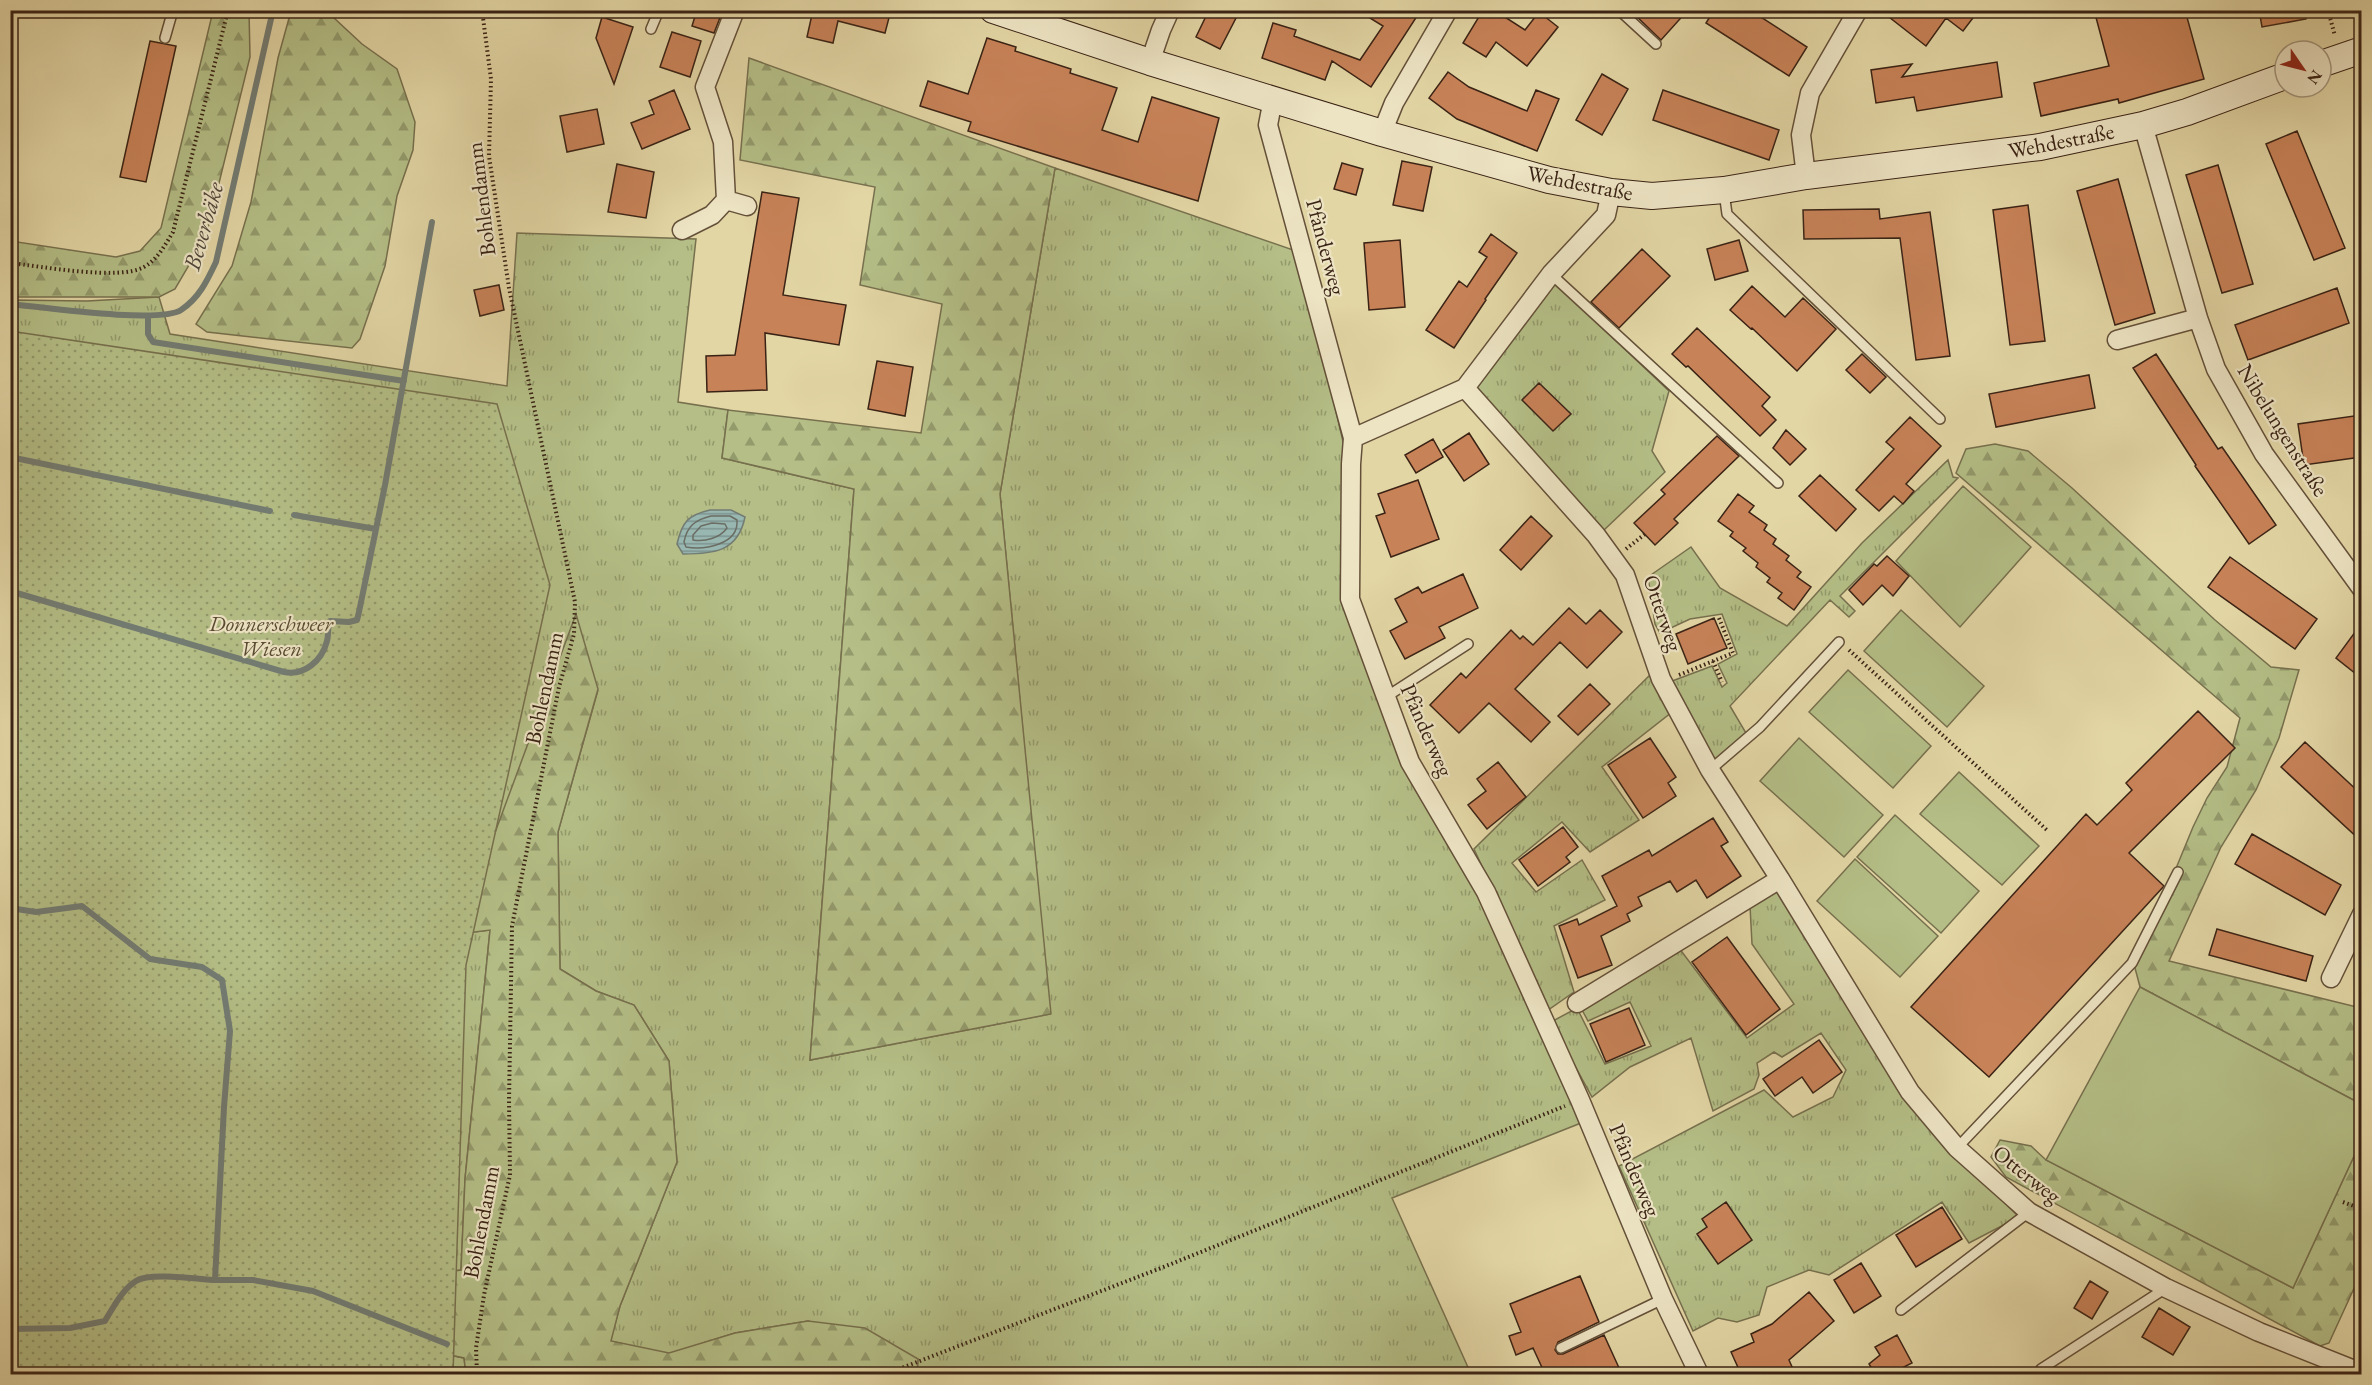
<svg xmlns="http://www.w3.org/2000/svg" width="2372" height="1385" font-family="'EB Garamond',serif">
<defs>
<pattern id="grass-tufts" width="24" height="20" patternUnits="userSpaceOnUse" patternTransform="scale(1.5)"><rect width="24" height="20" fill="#b4be86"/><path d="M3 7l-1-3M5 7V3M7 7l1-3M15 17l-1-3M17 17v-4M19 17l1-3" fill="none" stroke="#939a6c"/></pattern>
<pattern id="forest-firs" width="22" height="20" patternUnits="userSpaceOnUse" patternTransform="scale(1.5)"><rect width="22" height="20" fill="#b4be86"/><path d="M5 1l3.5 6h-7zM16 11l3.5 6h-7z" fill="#939a6c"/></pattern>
<pattern id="park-dots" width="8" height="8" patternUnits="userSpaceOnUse" patternTransform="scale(1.5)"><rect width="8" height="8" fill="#b4be86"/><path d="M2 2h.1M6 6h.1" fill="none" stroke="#939a6c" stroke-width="1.8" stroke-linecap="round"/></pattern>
<pattern id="water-rules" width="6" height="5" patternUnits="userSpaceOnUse" patternTransform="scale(1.5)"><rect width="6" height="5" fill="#99b7b1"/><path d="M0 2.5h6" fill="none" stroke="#7e948f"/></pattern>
</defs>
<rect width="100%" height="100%" fill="#e3d6a5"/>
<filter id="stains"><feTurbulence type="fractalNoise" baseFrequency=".00333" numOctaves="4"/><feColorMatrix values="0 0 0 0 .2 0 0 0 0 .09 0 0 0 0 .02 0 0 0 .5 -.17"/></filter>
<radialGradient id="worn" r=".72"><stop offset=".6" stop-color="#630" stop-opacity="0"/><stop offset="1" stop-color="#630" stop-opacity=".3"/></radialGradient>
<!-- grass -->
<path fill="url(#grass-tufts)" stroke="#77704e" stroke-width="1.5" d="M1055,168L1299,252L1345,450L1344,605L1483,897L1581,1123L1392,1198L1471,1374H917L918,1359L808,1321L735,1333L669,1354L610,1341L620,1306L677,1162L669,1061L634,1005L596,991L560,969L558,832L598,690L472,892L362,946L490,930L465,1179L461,1270L424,1275L281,1320L464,1358L466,1374H11V300L87,301L159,297L170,334L507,386L517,233L696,239L678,402L728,410L722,458L854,489L810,1060L1050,1014L1000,494Z
M1554,282L1669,391L1652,451L1665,472L1603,531L1474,386Z
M1948,460L1953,477L1958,478L1840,596L1855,611L1849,617L1830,600L1730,706L1746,733L1712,763L1667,683L1712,666L1722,687L1727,683L1718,664L1737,654L1722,614L1690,619L1660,633L1655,624L1648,577L1691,547L1720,588L1787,626L1862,543Z
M1650,675L1672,712L1602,767L1639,820L1590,852L1562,822L1512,863L1536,892L1582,860L1605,900L1554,926L1574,992L1548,1010L1474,849Z
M1778,887L1919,1117L2019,1217L1969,1243L1942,1202L1829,1275L1809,1270L1767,1287L1759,1315L1737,1322L1718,1318L1693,1331L1619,1166L1764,1090L1793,1117L1833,1097L1846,1070L1821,1033L1782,1057L1774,1052L1757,1063L1759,1075L1754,1089L1713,1111L1691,1038L1630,1067L1592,1097L1551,1022L1577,1008L1605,1064L1651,1046L1630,1002L1588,1021L1581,1008L1679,948L1747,1038L1794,1004L1752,944L1750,906Z"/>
<!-- forest -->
<path fill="url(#forest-firs)" stroke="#77704e" stroke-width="1.5" d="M213,11H249L250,57L206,236L175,289L159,297H11V241L116,257L140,251L161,228Z
M291,11H330L333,17L362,44L397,69L415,122L413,150L397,196L385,266L360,339L352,348L207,332L196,324L232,266L251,202L278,58Z
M749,58L1055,168L1000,494L1051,1014L810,1060L854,489L722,458L728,410L921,433L942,304L860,285L875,187L740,160Z
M1995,444L2028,451L2072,488L2215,620L2271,667L2299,670L2279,738L2256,790L2221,847L2169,961L2361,1008V1104L2140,987L2135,968L2193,827L2207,798L2227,767L2240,718L1956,473L1966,449Z
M576,614L598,689L558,832L560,969L596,991L634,1005L669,1061L677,1162L620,1306L611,1341L669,1353L735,1333L808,1321L865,1328L918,1359L917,1374H466L464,1358L281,1320L424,1275L461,1270L465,1179L490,930L361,946L473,892Z
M2000,1140L2031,1146L2046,1160L2293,1288L2361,1141V1273L2329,1343L2320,1346L2006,1177L1991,1157Z"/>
<!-- park -->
<path fill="url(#park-dots)" stroke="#77704e" stroke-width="1.5" d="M10,331L497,404L550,585L466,965L453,1374H11Z"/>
<!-- pitch -->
<path fill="#b4be86" stroke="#77704e" stroke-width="1.5" d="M1963,486L2031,547L1960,627L1896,561Z
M1901,610L1984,686L1947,727L1864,651Z
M1848,670L1931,746L1893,788L1809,712Z
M1799,738L1883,815L1844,857L1760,781Z
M1959,772L2039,846L2002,885L1920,814Z
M1895,815L1979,891L1941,933L1857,857Z
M1855,859L1938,936L1900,977L1817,901Z
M2140,987L2361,1104V1141L2293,1288L2046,1160Z"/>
<!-- water -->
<path fill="url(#water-rules)" stroke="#737c73" stroke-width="1.5" d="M710,510H731L745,517C738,552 713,554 683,554L677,544C682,522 688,515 710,510Z"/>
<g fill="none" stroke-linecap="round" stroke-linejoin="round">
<!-- shore -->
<path stroke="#6a6d63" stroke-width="1.5" d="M711,516H730L737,520C739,545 704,550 686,547L684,542C687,526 695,520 711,516Z
M712,523L725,524L727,528C720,538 705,542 693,540V535L701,526Z"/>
<!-- stream -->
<path stroke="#737c73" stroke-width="6" d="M10,304C42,307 159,324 181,310C199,298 207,281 216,262L273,10
M148,317V334L153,342L404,381
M10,457L270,511
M294,515L376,529
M10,591L284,672C304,676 322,661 327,641C329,634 327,628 330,621L349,622L357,620L359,612L385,485L432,222
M10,908L36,912L82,906L150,959L202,967L222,980L230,1031L224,1107L215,1280C198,1279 149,1272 136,1281C122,1290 114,1306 105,1321L70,1328L10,1329
M215,1280H253L313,1291L447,1344"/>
</g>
<!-- building -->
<path fill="#c88258" stroke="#3a2315" stroke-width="1.5" d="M697,10H723L714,33L692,26Z
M813,10H891L885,33L838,21L833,43L807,37Z
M1209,10H1220L1236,18L1220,49L1196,37Z
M1357,10H1421L1371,87L1332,61L1325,80L1262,58L1273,23L1296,30L1294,36L1360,60L1383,26Z
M1483,10H1494L1525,30L1539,12L1558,27L1527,66L1496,42L1486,57L1463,43Z
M1630,10H1688L1661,40Z
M1714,10H1750L1807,47L1789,76L1706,23Z
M1880,10H1979L1963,31L1946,18L1926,46Z
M2094,10H2185L2204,79L2119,103L2118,99L2041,116L2034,83L2109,66Z
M2259,10H2305L2306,19L2262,27Z
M602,17L633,27L614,84L596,38Z
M672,32L701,41L690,77L660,67Z
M987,38L1016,47L1015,51L1071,69L1070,73L1117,88L1102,130L1138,142L1152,97L1219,118L1198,201L968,131L971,122L920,106L928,81L968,94Z
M150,41L176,46L146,182L120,177Z
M1997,62L2002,97L1917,111L1914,97L1876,103L1871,70L1912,64L1902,77Z
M1448,72L1469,87L1527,111L1536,90L1559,99L1537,151L1457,119L1429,98Z
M1602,74L1628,89L1602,135L1576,120Z
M674,90L690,129L642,149L631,123L654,114L649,101Z
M1663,90L1779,130L1769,160L1653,120Z
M597,109L604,144L567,152L560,116Z
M2297,131L2345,248L2314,260L2266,144Z
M1402,161L1432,167L1423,211L1393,205Z
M1342,163L1363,169L1356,195L1334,189Z
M617,164L654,172L646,218L608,212Z
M2218,165L2253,284L2222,293L2186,175Z
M2118,179L2155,313L2115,325L2077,191Z
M762,192L799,198L783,295L846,305L839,345L765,333L767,390L707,392L706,356L735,355Z
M2028,205L2045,341L2010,345L1993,210Z
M1879,209L1880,219L1930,212L1950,356L1916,360L1900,238L1804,239L1803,210Z
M1491,234L1517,253L1485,299L1486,300L1454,348L1426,330L1459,281L1467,287L1487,257L1479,252Z
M1400,240L1405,307L1369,310L1364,243Z
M1739,240L1748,271L1715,280L1707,249Z
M1642,249L1670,276L1619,328L1591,302Z
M499,285L504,310L480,316L474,290Z
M1752,286L1785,317L1803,298L1836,329L1797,371L1752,328L1751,329L1730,310Z
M2337,288L2349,323L2248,360L2235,325Z
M1697,328L1770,397L1762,406L1776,420L1760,436L1688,366L1686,367L1672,354Z
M1862,354L1886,377L1870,393L1846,370Z
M2156,354L2218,449L2222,447L2276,525L2249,544L2195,466L2196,465L2133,368Z
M877,361L913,367L905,416L868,409Z
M2089,375L2095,408L1996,427L1989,394Z
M1539,383L1571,414L1553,431L1522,400Z
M2361,415V457L2304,465L2298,424Z
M1910,417L1941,446L1906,484L1914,491L1903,504L1894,496L1879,511L1856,490L1894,449L1886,442Z
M1786,430L1806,449L1790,465L1773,448Z
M1469,433L1489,464L1464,481L1443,450Z
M1717,436L1739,456L1674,519L1678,523L1655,545L1634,523L1665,494L1661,490Z
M1433,439L1443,457L1416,473L1405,455Z
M1820,475L1856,509L1836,531L1799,496Z
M1418,480L1439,539L1391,557L1376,516L1385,513L1378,494Z
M1738,494L1754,506L1749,512L1767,525L1764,530L1776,539L1773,544L1789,556L1786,560L1801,572L1797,577L1811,587L1794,610L1778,598L1782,593L1767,582L1770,578L1756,567L1758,563L1743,551L1746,548L1730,536L1733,532L1718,521Z
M1531,516L1552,536L1521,570L1500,550Z
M1887,556L1909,576L1893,596L1882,585L1863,605L1849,590L1874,564L1877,566Z
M2230,557L2317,619L2295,649L2208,587Z
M1463,574L1478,608L1439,627L1445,638L1405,659L1390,631L1407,622L1395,599L1418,587L1422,593Z
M1569,608L1586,624L1600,610L1622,632L1587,668L1560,642L1515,689L1550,722L1531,742L1489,703L1459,733L1430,705L1461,673L1466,678L1511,630L1520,639L1523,636L1533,645Z
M1714,618L1727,648L1688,664L1676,634Z
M2361,624V678L2336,658Z
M1590,684L1610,704L1578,735L1558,716Z
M2198,711L2235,748L2129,853L2164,886L1989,1077L1911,1007L2086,814L2097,825L2132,790L2126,783Z
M1650,738L1676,777L1668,783L1676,796L1643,818L1608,765Z
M2305,742L2361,794V841L2281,767Z
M1498,762L1526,797L1487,829L1468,805L1486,791L1477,779Z
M1713,818L1728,842L1721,846L1741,876L1707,898L1696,880L1677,892L1670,881L1638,897L1642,906L1627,914L1630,921L1601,936L1612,965L1578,978L1559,926L1577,919L1579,925L1617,906L1602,876L1649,850L1652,856Z
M1563,827L1578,847L1566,857L1570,862L1538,886L1519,860Z
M2252,834L2341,885L2325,915L2235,864Z
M2217,929L2313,956L2306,981L2209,955Z
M1727,937L1780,1009L1746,1035L1692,962Z
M1629,1008L1645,1045L1606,1062L1590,1024Z
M1819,1040L1842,1072L1813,1093L1802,1077L1775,1096L1763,1079Z
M1726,1202L1752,1240L1718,1264L1697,1234L1707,1227L1702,1219Z
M1942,1207L1962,1239L1916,1267L1896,1235Z
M1861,1263L1881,1296L1854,1313L1834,1280Z
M1580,1276L1599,1322L1558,1342L1555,1350L1558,1354H1563L1604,1335L1620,1370L1610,1374H1545L1533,1348L1516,1355L1509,1336L1521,1332L1510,1304Z
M2090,1281L2108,1292L2092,1319L2074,1308Z
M1809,1292L1834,1321L1789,1360L1793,1369L1782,1374H1765L1762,1368L1741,1374L1731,1352L1754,1342L1751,1334L1772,1324Z
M2159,1308L2190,1327L2173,1355L2142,1337Z
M1897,1335L1912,1363L1890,1374H1875L1869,1364L1880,1355L1875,1347Z"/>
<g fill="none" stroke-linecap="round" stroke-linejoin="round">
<defs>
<path id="lane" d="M1619,10L1656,44
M651,29L659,10
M165,38L173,10
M1724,192L1727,214L1940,419
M1551,274L1778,483
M1386,697L1468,644
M1710,770L1760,727L1839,642
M1957,1148L2132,963L2178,872
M1901,1310L2029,1212
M1561,1348L1663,1299
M2041,1369L2166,1288"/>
<path id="street" d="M1150,62L1161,30L1170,10
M1273,99L1268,125L1353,438L1351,464L1350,599L1386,697L1410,762L1486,892L1580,1100L1663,1299L1699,1374
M2143,125L2198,318L2216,369L2264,454L2362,589
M1382,133L1394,103L1448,10
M1806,176L1801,135L1810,93L1858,10
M726,200L747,206
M682,230L712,215L726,200L723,142L705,87L735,10
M2117,340L2198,318
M1465,388L1596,535L1625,575L1661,679L1710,770L1780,879L1910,1092L1957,1148L2029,1212L2166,1288L2259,1332L2362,1373
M1353,438L1465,388L1551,274L1606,215L1611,192
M2331,978L2362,914
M1577,1003L1780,879"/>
<path id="secondary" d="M993,10L1150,62L1382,133L1549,180L1611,192L1652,196L1724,190L1806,176L2040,147L2143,125L2187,112L2285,76
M2321,64L2362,50"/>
</defs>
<!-- lane casing -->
<use href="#lane" stroke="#645039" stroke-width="12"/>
<!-- street casing -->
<use href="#street" stroke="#645039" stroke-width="21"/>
<!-- secondary casing -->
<use href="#secondary" stroke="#3a2315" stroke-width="28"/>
<!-- path -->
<path stroke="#3a2315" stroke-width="4" stroke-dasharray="1.5 3" stroke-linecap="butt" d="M2328,10L2335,36
M10,263C40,266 119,281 144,267C158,259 165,245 173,232L228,10
M1626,549L1645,534
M1849,650L2048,831
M1713,661L1722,682
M1679,675L1733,653L1719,618
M2343,1202L2362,1209
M477,1374L476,1348L484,1295L510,1175L509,1101L512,926L559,687L574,634L575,602L509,288L489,156L491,79L482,10
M886,1374L1161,1268L1565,1106"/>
<!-- lane -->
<use href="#lane" stroke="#ede4c4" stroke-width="9"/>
<!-- street -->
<use href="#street" stroke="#ede4c4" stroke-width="18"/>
<!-- secondary -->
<use href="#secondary" stroke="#ede4c4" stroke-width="26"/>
</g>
<g text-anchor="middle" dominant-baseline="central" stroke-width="4.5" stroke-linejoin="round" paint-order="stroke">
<!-- street labels -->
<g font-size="22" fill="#3a2315" stroke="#ede4c4">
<text transform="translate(2061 141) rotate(-11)">Wehdestraße</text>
<text transform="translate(1580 183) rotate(11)">Wehdestraße</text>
<text transform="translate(481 199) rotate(-97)">Bohlendamm</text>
<text transform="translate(1326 247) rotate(75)">Pfänderweg</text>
<text transform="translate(2283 430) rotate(58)">Nibelungenstraße</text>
<text transform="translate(1663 613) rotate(71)">Otterweg</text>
<text transform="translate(544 688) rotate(-78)">Bohlendamm</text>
<text transform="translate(1427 730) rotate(66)">Pfänderweg</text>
<text transform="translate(1635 1170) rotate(67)">Pfänderweg</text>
<text transform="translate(2027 1174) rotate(38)">Otterweg</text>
<text transform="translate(481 1222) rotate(-79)">Bohlendamm</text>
</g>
<!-- park labels -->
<g font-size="22" font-style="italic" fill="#584a31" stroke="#ede4c4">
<text x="271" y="623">Donnerschweer<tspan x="271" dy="25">Wiesen</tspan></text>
</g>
<!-- water labels -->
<g font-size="24" font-style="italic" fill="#52483c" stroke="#ede4c4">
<text transform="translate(203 226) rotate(-74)">Beverbäke</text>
</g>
</g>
<!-- margin -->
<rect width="2372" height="1385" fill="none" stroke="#e3d6a5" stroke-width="36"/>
<rect x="12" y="12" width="2348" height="1361" fill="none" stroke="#3a2315" stroke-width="3"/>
<rect x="18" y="18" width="2336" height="1349" fill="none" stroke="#3a2315" stroke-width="1.5"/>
<!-- north arrow -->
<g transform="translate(2303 69) rotate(125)"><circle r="28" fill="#ede4c4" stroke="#a5977e" stroke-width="1.5"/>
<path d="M0-4.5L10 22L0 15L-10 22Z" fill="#8f2418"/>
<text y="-9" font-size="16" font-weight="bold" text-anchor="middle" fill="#3a2315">N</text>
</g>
<rect width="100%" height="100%" filter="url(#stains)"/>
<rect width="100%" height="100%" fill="url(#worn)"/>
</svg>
